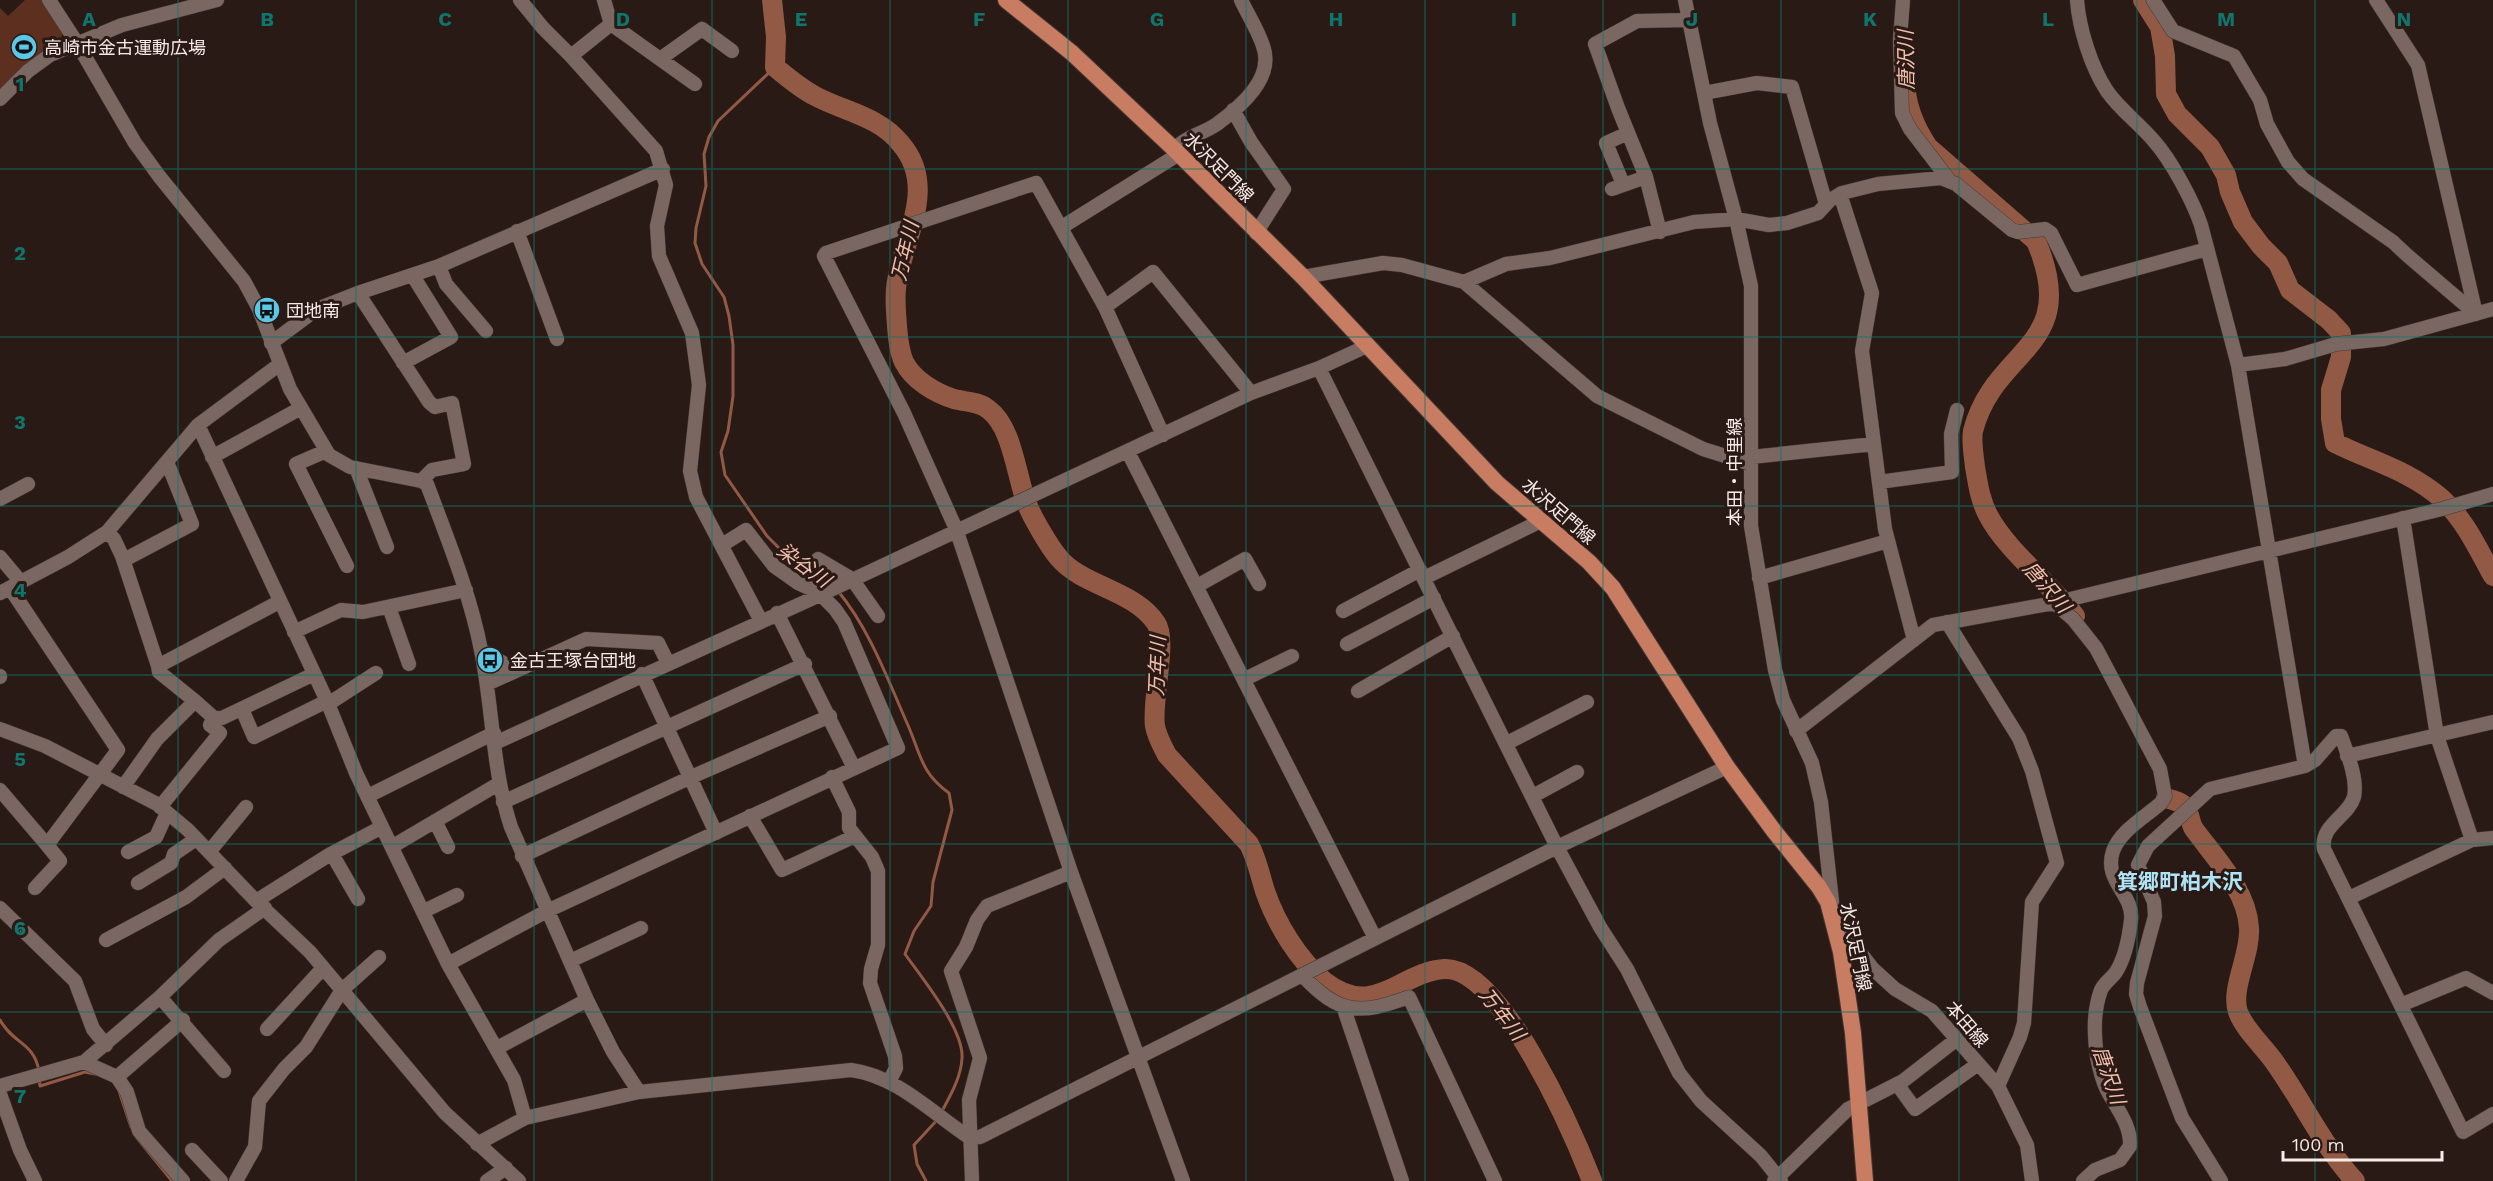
<svg xmlns="http://www.w3.org/2000/svg" width="2493" height="1181" font-family="'Work Sans','Noto Sans JP',sans-serif">
<rect width="100%" height="100%" fill="#2a1a15"/>
<!-- green -->
<path fill="#5c2f1f" d="M25,0H42L63,33L61,38L37,56L0,90V8L8,16Z"/>
<g fill="none" stroke-linecap="round" stroke-linejoin="round">
<!-- stream -->
<path stroke="#925945" stroke-width="3" d="M775,67L718,121L709,137L704,154L706,186L696,228L695,243L702,264L724,297L729,316L733,345V396L728,431L721,452L725,475L767,536L787,556L832,584
M838,591C870,630 887,678 907,723C921,754 920,772 949,793L952,810L933,882L931,906L914,931L905,954C921,977 964,1029 962,1058C961,1078 950,1096 941,1113
M0,1020C13,1044 34,1042 39,1071
M39,1078L40,1086L85,1072L95,1074
M119,1091L131,1127
M137,1138L172,1181
M926,1181L917,1164L914,1145L938,1119"/>
<!-- river -->
<path stroke="#925945" stroke-width="20" d="M772,0L776,37L775,67C788,78 800,88 815,96C845,112 879,116 901,144C937,186 905,235 897,281C894,296 896,311 897,326C898,338 899,351 904,362C913,380 935,393 954,399C965,402 978,401 988,409C1013,427 1016,476 1027,504C1032,517 1050,548 1059,558C1082,586 1134,590 1156,623C1168,640 1151,702 1155,726C1157,737 1162,745 1167,755L1249,844C1257,859 1260,875 1265,891C1276,923 1298,960 1325,982C1374,1020 1400,972 1444,969C1501,965 1574,1135 1592,1181
M2143,0L2160,27L2165,56L2166,94L2177,114L2210,147L2226,175L2230,192L2243,222L2261,246L2278,263L2290,290L2329,320L2341,333V357L2331,390V419L2335,443C2371,461 2411,471 2442,499C2465,520 2478,549 2493,576
M1905,79C1905,104 1914,126 1928,147L2036,241C2082,349 1994,347 1973,431C1971,442 1974,456 1975,467C1978,484 1980,500 1988,515C2007,551 2050,583 2075,616
M2166,798C2173,800 2182,802 2186,808C2190,814 2190,823 2194,829C2215,858 2247,890 2249,928C2251,954 2230,989 2238,1012C2245,1030 2262,1045 2273,1060C2302,1100 2322,1145 2355,1181"/>
<defs>
<path id="minor" d="M49,0L77,43L135,143L159,176L244,281L259,309L290,389L329,455L350,467L421,481L427,484C447,538 470,593 481,650C493,708 492,770 511,827L587,1000L613,1052L639,1092
M520,0L543,28L571,56
M604,0L611,24L571,56L656,151L666,185L657,226L659,256L692,333L699,385L690,471L696,497L761,621
M1685,0L1710,123L1736,219L1751,286V526L1775,670L1783,700L1812,763L1821,802L1834,919L1873,969L1895,989L1932,1011L1998,1086L2027,1145L2032,1181
M1903,0L1900,39L1902,113L1910,129L1949,180
M2077,0C2079,28 2091,67 2107,91C2120,110 2140,124 2154,141C2171,160 2193,201 2201,225L2238,365L2305,766L2210,789L2148,846L2138,865L2154,902L2155,916L2137,983L2136,994L2140,1007L2182,1118L2221,1181
M2153,0L2173,31L2234,56L2260,100L2267,124L2288,162L2303,179L2393,242L2408,256L2476,314L2418,65L2376,0
M611,24L695,84
M660,59L702,29L732,51
M1704,93L1757,83L1792,87L1826,204
M0,99L28,71L50,55L122,25L217,0
M1233,110L1251,142L1284,189L1256,233
M1174,149C1190,134 1201,135 1217,124C1240,107 1275,78 1263,46C1258,30 1248,15 1241,0
M1623,184L1606,143L1628,133
M1612,189L1646,177
M1840,194L1872,293L1862,351L1885,529L1914,640
M1062,227L1179,154
M517,231L557,339
M1660,232L1646,177L1618,108L1595,44L1637,21L1688,20
M439,266L446,284L486,331
M1303,277L1383,263L1402,265L1464,282L1506,264L1550,258L1694,222L1736,219L1769,225L1787,223L1818,213L1830,200L1842,193L1878,184L1941,178L1956,184L2012,230L2018,232L2045,229L2051,233L2077,285L2207,249
M1464,282L1597,396L1703,449L1751,464
M358,293L429,402L435,407L452,403L464,464L432,470L421,481
M1105,307L1153,272L1251,393
M271,343L317,309L358,293L439,266L663,169
M403,363L451,337L413,276
M2238,365L2285,359L2336,344L2384,339L2493,309
M1319,368L1557,847L1600,927L1627,969L1679,1073L1701,1101L1761,1156L1781,1181
M198,425L327,701L356,773L448,964L514,1080L525,1118
M1163,435L1105,307L1036,183L826,253L824,256L904,413L956,529L1071,872L1183,1181
M326,451L296,464L347,566
M1128,452L1375,938
M212,457L301,408
M1751,457L1874,444
M356,468L387,547
M1879,482L1952,472L1951,434L1957,410
M0,499L28,484
M2403,518L2437,736L2472,840
M107,532L114,539L122,556L158,666L279,602
M0,557L21,582
M818,559L852,579L878,616
M124,560L192,524L167,462
M1424,578L1541,521
M1759,578L1888,541
M1197,586L1245,559L1259,584
M0,593L68,557L107,532L198,425L280,364
M2054,603L2073,619L2096,648L2160,769L2165,796L2161,803C2145,817 2120,831 2113,851C2103,881 2134,894 2131,920C2129,937 2125,958 2116,972C2112,978 2104,983 2101,990C2093,1012 2094,1034 2097,1057C2099,1067 2102,1079 2106,1088C2116,1108 2131,1124 2130,1146L2120,1160L2095,1170L2083,1181
M389,607L409,664
M1343,611L1420,570
M777,613L854,768
M1947,622L2019,738L2032,771L2057,863L2032,902L2024,1023L2020,1037L1998,1086
M294,632L341,610L363,612L466,590
M1347,644L1434,598
M481,650L505,664L507,674
M642,674L716,833
M0,677V676
M1245,679L1292,656
M487,684L586,639L658,643L668,663
M1358,691L1453,636
M195,701L214,718H222L314,674
M328,704L376,673
M242,709L254,737L327,701
M0,729L45,746L157,804L188,830L256,901L310,952L445,1113L519,1181
M1796,731L1933,625L2054,603L2442,509L2493,494
M495,743L820,595L1251,393L1319,368L1367,346
M1507,743L1587,702
M2347,756L2493,722
M2305,766L2315,760L2336,736H2341C2347,753 2358,779 2354,797C2348,817 2320,825 2324,849L2463,1132L2493,1114
M832,777L849,812V828L872,857L878,871V945L871,969L870,983L895,1056L896,1068L890,1080
M123,787L157,739L195,701L159,672L158,666
M0,790L47,845L118,750L10,588
M368,796L494,733
M1533,796L1577,772
M503,802L805,664
M160,807L220,733L210,725L214,718
M750,816L782,870L855,836
M435,821L448,847
M393,846L500,783
M128,852L156,837L167,813
M209,852L246,807
M332,854L358,899
M522,856L689,778L830,716
M138,883L171,863L174,854L196,839
M35,888L60,861L47,845
M2349,898L2472,840L2493,838
M256,901L329,855L382,827
M0,908L75,981L93,1029L106,1045
M424,911L457,895
M106,940L186,897L225,868
M570,961L641,928
M448,964L547,911L898,748L844,622L835,609L818,592L798,583L774,566L746,530L722,545
M1302,975C1339,1015 1360,1015 1409,997L1495,1181
M160,997L224,1071
M2403,1004L2466,978L2493,993
M1343,1006L1402,1181
M267,1029L323,968
M497,1048L587,1000
M84,1062L117,1077L127,1092L139,1131L183,1181
M117,1077L183,1020
M1897,1084L1915,1109L1978,1064
M0,1086L84,1062L160,997L219,940L265,908
M0,1094L20,1150L35,1181
M477,1144L525,1118L639,1092L851,1070C897,1076 932,1113 970,1138L980,1137L1557,847L1727,767
M192,1150L221,1181
M236,1181L255,1147L259,1101L284,1069L306,1047L342,990L379,957
M487,1181L506,1168
M972,1181L969,1100L980,1058L951,971L966,947L977,920L987,906L1071,872
M1774,1181L1848,1109L1903,1081L1957,1039"/>
<path id="major" d="M1006,0L1072,53L1174,149L1303,277L1497,483L1589,562L1613,588L1727,767L1774,831L1819,887L1828,902L1841,952L1853,1033L1865,1181"/>
</defs>
<!-- minor casing -->
<use href="#minor" stroke="#443834" stroke-width="15"/>
<!-- major casing -->
<use href="#major" stroke="#443834" stroke-width="18"/>
<!-- minor -->
<use href="#minor" stroke="#7b6761" stroke-width="14"/>
<!-- major -->
<use href="#major" stroke="#c87d63" stroke-width="16"/>
</g>
<!-- grid -->
<path fill="none" stroke="#0f766e" stroke-width="1.5" stroke-opacity="0.55" d="M178,0V1181M356,0V1181M534,0V1181M712,0V1181M890,0V1181M1068,0V1181M1246,0V1181M1425,0V1181M1603,0V1181M1781,0V1181M1959,0V1181M2137,0V1181M2315,0V1181M0,169H2493M0,337H2493M0,506H2493M0,675H2493M0,844H2493M0,1012H2493"/>
<!-- icons -->
<defs>
<symbol id="stadium-disc" viewBox="-11 -11 22 22"><circle r="9.5" fill="#5cc7e7" stroke="#2a1a15"/><path d="M0-5a6.5 5 0 1 0 0 10a6.5 5 0 1 0 0-10ZM-3.5-1.8h7v3.6h-7Z" fill="#111"/></symbol>
<symbol id="bus-disc" viewBox="-11 -11 22 22"><circle r="9.5" fill="#5cc7e7" stroke="#2a1a15"/><path d="M-5-6H5V4H4V6H2V4H-2V6H-4V4H-5ZM-3.5-4V0h7V-4ZM-3.5 1.2v1.5H-2V1.2ZM2 1.2v1.5H3.5V1.2Z" fill="#111"/></symbol>
</defs>
<g fill-rule="evenodd">
<use href="#stadium-disc" x="9" y="32" width="30" height="30"/>
<use href="#bus-disc" x="252" y="295" width="30" height="30"/>
<use href="#bus-disc" x="475" y="645" width="30" height="30"/>
</g>
<g text-anchor="middle" dominant-baseline="central" stroke-width="6" stroke-linejoin="round" paint-order="stroke">
<!-- poi labels -->
<g font-size="18" fill="#f7ebe7" stroke="#2a1a15" text-anchor="start">
<text x="44" y="47">高崎市金古運動広場</text>
<text x="286" y="310">団地南</text>
<text x="510" y="660">金古王塚台団地</text>
</g>
<!-- street labels -->
<g font-size="18" fill="#f7ebe7" stroke="#2a1a15">
<text transform="translate(1219 167) rotate(45)">水沢足門線</text>
<text transform="translate(1734 472) rotate(-90)">本田・中里線</text>
<text transform="translate(1559 511) rotate(41)">水沢足門線</text>
<text transform="translate(1856 947) rotate(78)">水沢足門線</text>
<text transform="translate(1967 1024) rotate(49)">本田線</text>
</g>
<!-- water labels -->
<g font-size="20" font-style="italic" fill="#f4bfac" stroke="#2a1a15">
<text transform="translate(1906 60) rotate(-91)">唐沢川</text>
<text transform="translate(905 251) rotate(-77)">万年川</text>
<text transform="translate(804 565) rotate(36)">染谷川</text>
<text transform="translate(2047 587) rotate(49)">唐沢川</text>
<text transform="translate(1157 666) rotate(-88)">万年川</text>
<text transform="translate(1502 1014) rotate(52)">万年川</text>
<text transform="translate(2109 1075) rotate(71)">唐沢川</text>
</g>
<!-- quarter labels -->
<g font-size="21" font-weight="bold" fill="#afe4f6" stroke="#2a1a15">
<text x="2180" y="881">箕郷町柏木沢</text>
</g>
</g>
<g font-size="20" text-anchor="middle" font-weight="bold" fill="#0f766e" stroke="#2a1a15" stroke-width="6" stroke-linejoin="round" paint-order="stroke">
<text x="89" y="26">A</text>
<text x="267" y="26">B</text>
<text x="445" y="26">C</text>
<text x="623" y="26">D</text>
<text x="801" y="26">E</text>
<text x="979" y="26">F</text>
<text x="1157" y="26">G</text>
<text x="1336" y="26">H</text>
<text x="1514" y="26">I</text>
<text x="1692" y="26">J</text>
<text x="1870" y="26">K</text>
<text x="2048" y="26">L</text>
<text x="2226" y="26">M</text>
<text x="2404" y="26">N</text>
<text x="20" y="91">1</text>
<text x="20" y="260">2</text>
<text x="20" y="429">3</text>
<text x="20" y="597">4</text>
<text x="20" y="766">5</text>
<text x="20" y="935">6</text>
<text x="20" y="1103">7</text>
</g>
<!-- scale -->
<path d="M2283 1151v9h159v-9" fill="none" stroke="#f7ebe7" stroke-width="3"/>
<text x="2292" y="1151" font-size="18" fill="#f7ebe7" stroke="#2a1a15" stroke-width="4.5" paint-order="stroke">100 m</text>
</svg>
